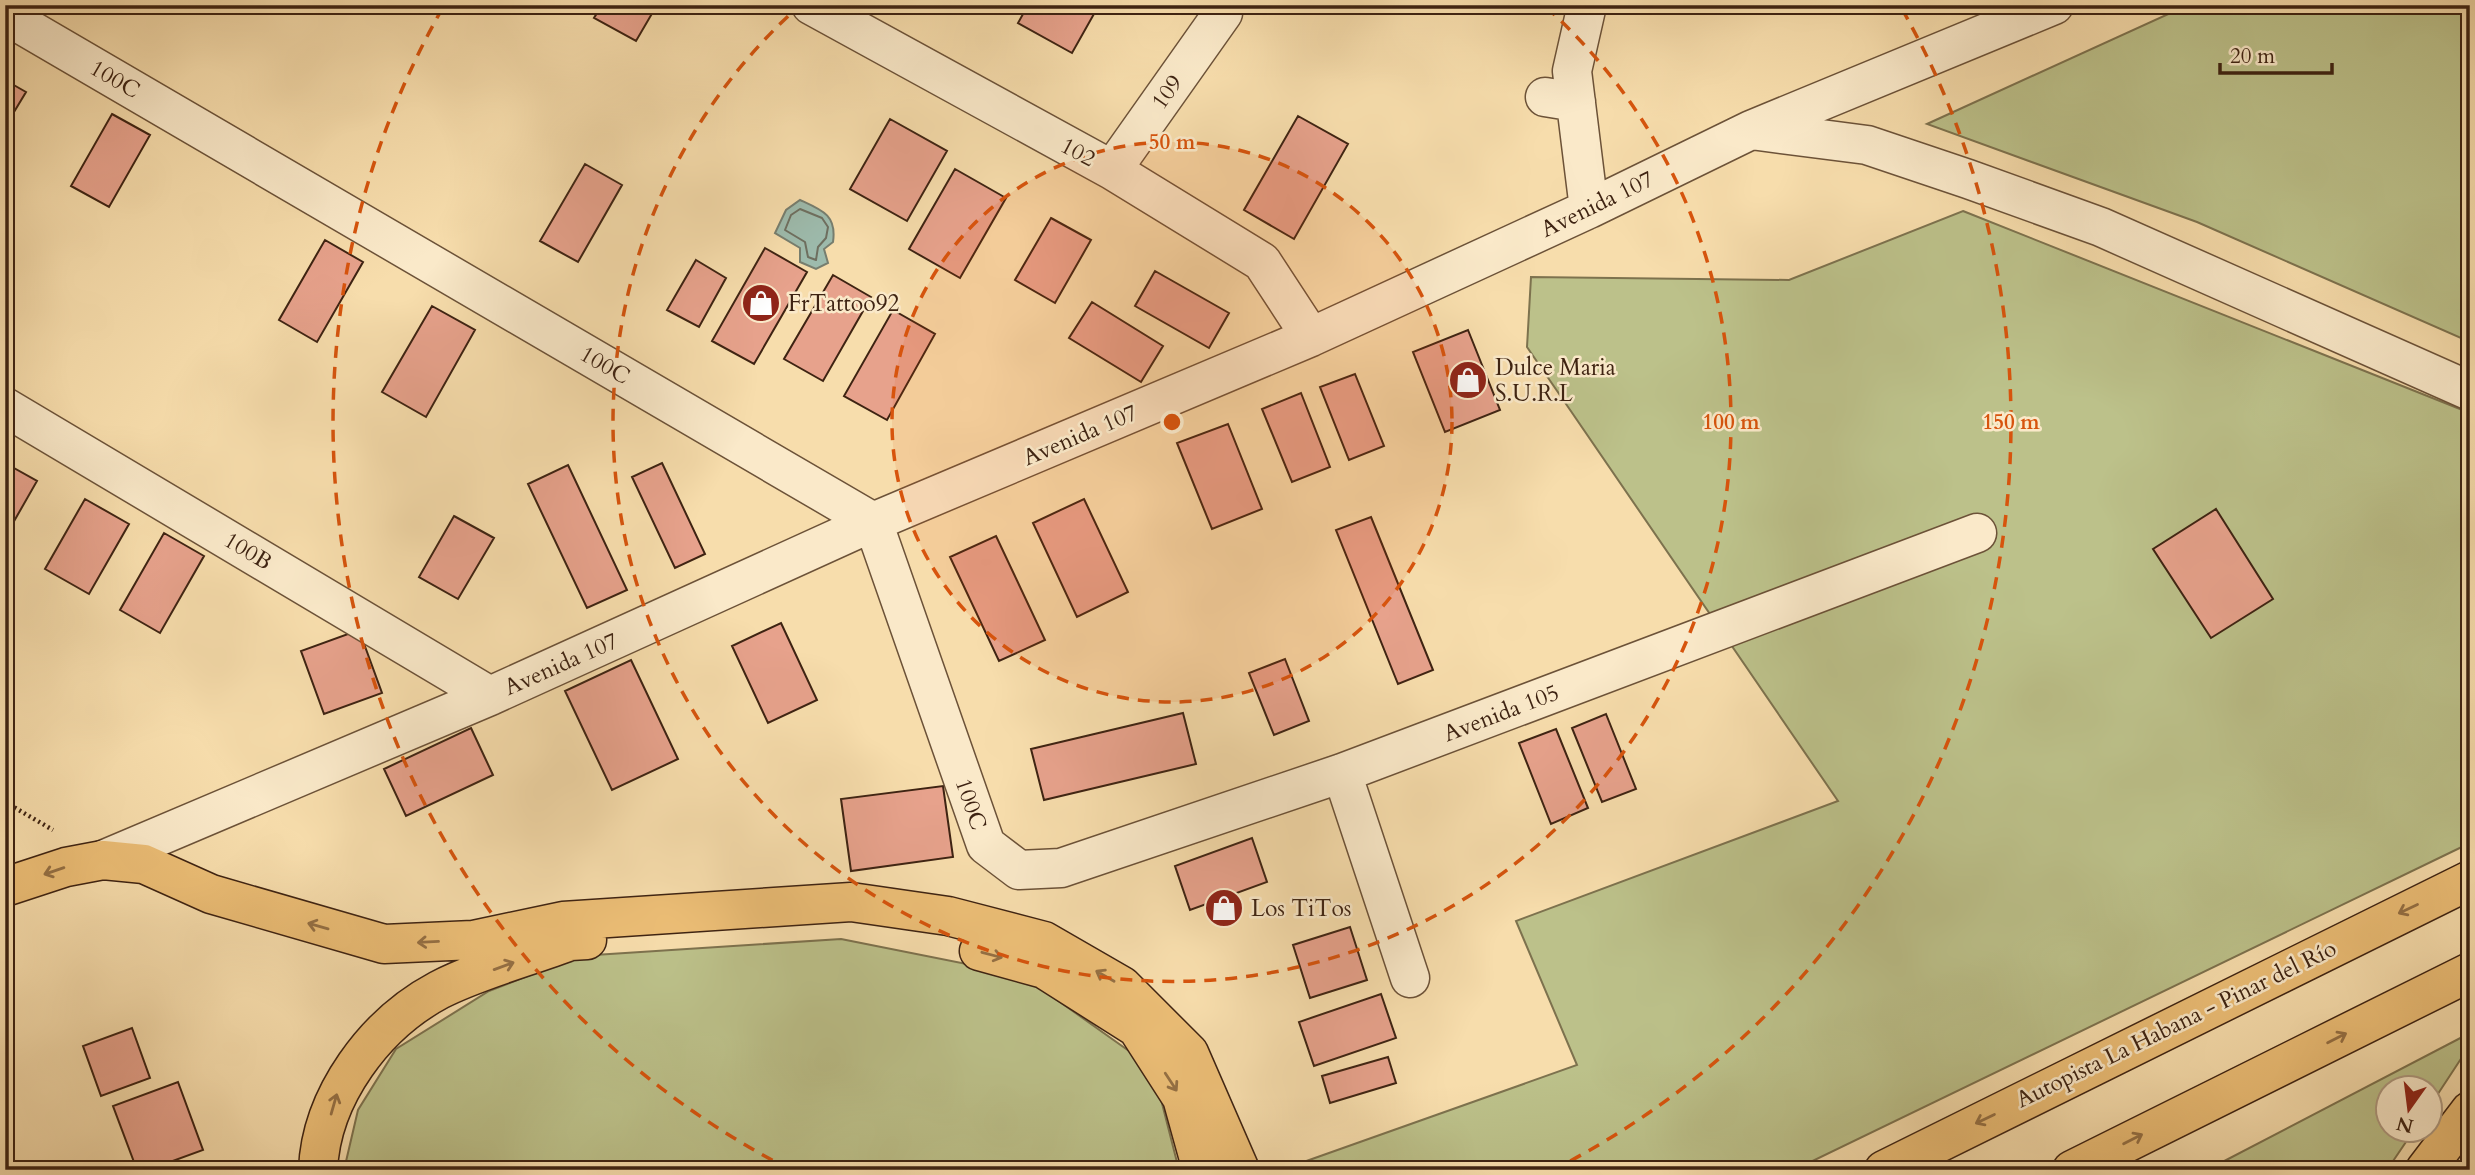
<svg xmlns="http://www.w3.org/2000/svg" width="2475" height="1175" font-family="Cardo,serif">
<rect width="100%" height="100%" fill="#f7ddac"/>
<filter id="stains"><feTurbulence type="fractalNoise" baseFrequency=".00286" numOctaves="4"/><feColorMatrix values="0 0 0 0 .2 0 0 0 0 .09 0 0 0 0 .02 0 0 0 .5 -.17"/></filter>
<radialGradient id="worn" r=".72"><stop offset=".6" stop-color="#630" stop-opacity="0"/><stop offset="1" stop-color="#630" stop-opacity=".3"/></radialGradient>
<!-- green -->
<path fill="#bcc18a" stroke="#7d724e" stroke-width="2" d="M2188,5H2470V342L2197,222L1927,124Z
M1963,211L2470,413V843L1794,1170H1281L1577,1065L1516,921L1838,801L1527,347L1531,277L1789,280Z
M841,939L1022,975L1153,1068L1179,1170H344L358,1110L396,1049L489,991L579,956Z
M2470,1033V1045L2430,1106V1088H2388V1130H2414L2387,1170H2207Z"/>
<!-- water -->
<path fill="#9dbbad" stroke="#777e6f" stroke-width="2" d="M800,200C822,210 837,215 833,242L824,249L828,263L816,269L800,262V248L775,233L786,210Z"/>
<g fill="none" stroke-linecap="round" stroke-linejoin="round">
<!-- shore -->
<path stroke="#6e6f60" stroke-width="2" d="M800,209L822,218L828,227L826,238L818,247L816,260L808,257L805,242L785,230L791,215Z"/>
</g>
<!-- building -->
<path fill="#e7a28c" stroke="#3e2312" stroke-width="2" d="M602,5H657L636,41L594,18Z
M1028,5H1099L1072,53L1018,23Z
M5,80L26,92L5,127Z
M112,114L150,135L109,207L71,186Z
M1298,116L1348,144L1294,239L1244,210Z
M890,119L947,151L907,221L850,189Z
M585,164L622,185L578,262L540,241Z
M955,169L1006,198L960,278L909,249Z
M1051,218L1091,240L1055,303L1015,280Z
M325,240L363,262L317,342L279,320Z
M765,248L807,272L754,364L712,341Z
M696,260L726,278L699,327L667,310Z
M1155,271L1229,313L1209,348L1135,306Z
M833,275L871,297L823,381L784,359Z
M1092,302L1163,346L1141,382L1069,338Z
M432,306L475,330L426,417L382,392Z
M893,310L935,334L887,420L844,396Z
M1468,330L1500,410L1445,432L1413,352Z
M1355,374L1384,446L1349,460L1320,387Z
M1301,393L1330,467L1292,482L1262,409Z
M1228,424L1262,509L1212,529L1177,443Z
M5,463L37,481L5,537Z
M662,463L705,554L675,568L632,477Z
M568,465L627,590L587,608L528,484Z
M85,499L129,524L89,594L45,569Z
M1084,499L1128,592L1077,617L1033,523Z
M2216,509L2273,599L2211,638L2153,549Z
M454,516L494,538L458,599L419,577Z
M1371,517L1433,670L1398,684L1336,530Z
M164,533L204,556L160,633L120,610Z
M996,536L1045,640L999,661L950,557Z
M781,623L817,700L768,723L732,646Z
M359,630L382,693L324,714L301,651Z
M1285,659L1309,721L1274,735L1249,673Z
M631,660L678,759L612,790L565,691Z
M1183,713L1196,764L1044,800L1031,749Z
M1606,714L1636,789L1602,802L1572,728Z
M471,728L493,775L406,816L384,769Z
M1556,729L1588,808L1551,824L1519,743Z
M943,786L953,857L851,871L841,799Z
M1252,838L1267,882L1190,910L1175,866Z
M1350,927L1367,980L1310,998L1293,945Z
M1381,994L1396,1038L1314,1066L1299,1022Z
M132,1028L150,1078L101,1096L83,1046Z
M1388,1057L1396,1083L1330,1103L1322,1076Z
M178,1082L203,1150L148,1170H137L113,1106Z"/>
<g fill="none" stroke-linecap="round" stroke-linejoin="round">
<defs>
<path id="minor" d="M811,5L1112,170L1262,262L1311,337
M1587,5L1572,71L1589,209
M5,15L873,522L986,845L1019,870L1061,868L1342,773L1977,533
M1545,97L1576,102
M1751,130L1867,145L1968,179L2101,227L2470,391
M1112,170L1223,13
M5,407L490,696
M1342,773L1410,978
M103,860L490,696L873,522L1311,337L1589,209L1751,130L2054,5"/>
<path id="highway" d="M5,887L66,867L103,860L144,864L211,894L384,944L473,940L563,921L851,902L948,916L1044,941L1122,986L1189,1053L1240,1170
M979,951L1044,969L1137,1028L1182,1098L1202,1170
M318,1170C321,1096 375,1024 439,990C475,971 531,956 570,941L587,940
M1884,1170L2470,880
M2072,1170L2470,972
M2425,1170L2470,1111"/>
</defs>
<!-- minor casing -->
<use href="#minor" stroke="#6c5238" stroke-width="41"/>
<!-- highway casing -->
<use href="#highway" stroke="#3e2312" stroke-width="41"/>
<!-- path -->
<path stroke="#3e2312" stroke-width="4.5" stroke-dasharray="2 3.5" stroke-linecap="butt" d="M5,802L53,830"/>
<!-- minor -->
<use href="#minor" stroke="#fae9c9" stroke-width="38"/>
<!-- highway -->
<use href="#highway" stroke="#ecbe76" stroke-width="38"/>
</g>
<!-- one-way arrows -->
<defs><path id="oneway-shaft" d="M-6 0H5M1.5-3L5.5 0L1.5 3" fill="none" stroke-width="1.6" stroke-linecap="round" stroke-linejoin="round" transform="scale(1.75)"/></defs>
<g stroke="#957044">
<use href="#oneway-shaft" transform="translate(54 871) rotate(161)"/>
<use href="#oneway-shaft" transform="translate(2408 909) rotate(155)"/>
<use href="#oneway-shaft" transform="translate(318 926) rotate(-164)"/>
<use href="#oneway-shaft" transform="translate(428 942) rotate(177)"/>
<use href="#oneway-shaft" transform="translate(992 955) rotate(15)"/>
<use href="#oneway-shaft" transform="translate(504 966) rotate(-20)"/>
<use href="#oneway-shaft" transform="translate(1105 976) rotate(-150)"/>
<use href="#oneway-shaft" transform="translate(2337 1038) rotate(-27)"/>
<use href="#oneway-shaft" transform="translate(1171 1082) rotate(57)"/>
<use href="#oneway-shaft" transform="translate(334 1104) rotate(-74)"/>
<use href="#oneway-shaft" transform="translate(1985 1119) rotate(154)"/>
<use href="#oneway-shaft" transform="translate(2133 1139) rotate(-27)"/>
</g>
<!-- distance rings -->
<circle cx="1172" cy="422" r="280" fill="#d7540d" fill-opacity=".12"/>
<g fill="none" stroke="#d7540d" stroke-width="3.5" stroke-dasharray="12 9">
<circle cx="1172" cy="422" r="280"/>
<path d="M1546 7A559 559 0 1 1 798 7"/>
<path d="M791 1170A839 839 0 0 1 442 9M1902 9A839 839 0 0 1 1553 1170"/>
</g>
<!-- icons -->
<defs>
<symbol id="shop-disc" viewBox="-11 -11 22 22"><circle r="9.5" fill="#8f2418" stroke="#fae9c9"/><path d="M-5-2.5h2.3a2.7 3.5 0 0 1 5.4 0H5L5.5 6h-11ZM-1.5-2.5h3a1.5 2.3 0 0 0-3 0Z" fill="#fff"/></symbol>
</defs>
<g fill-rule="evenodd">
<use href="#shop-disc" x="739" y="281" width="44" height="44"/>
<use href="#shop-disc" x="1446" y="358" width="44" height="44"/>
<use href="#shop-disc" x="1202" y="886" width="44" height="44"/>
</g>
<g text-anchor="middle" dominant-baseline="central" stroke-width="5" stroke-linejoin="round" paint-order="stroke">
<!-- street labels -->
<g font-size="23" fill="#3e2312" stroke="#fae9c9">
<text transform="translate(115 79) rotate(30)">100C</text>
<text transform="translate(1167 92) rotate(-55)">109</text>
<text transform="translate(1078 152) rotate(28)">102</text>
<text transform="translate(1597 204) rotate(-26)">Avenida 107</text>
<text transform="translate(605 365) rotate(30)">100C</text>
<text transform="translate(1080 435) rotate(-23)">Avenida 107</text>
<text transform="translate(248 551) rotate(31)">100B</text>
<text transform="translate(561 664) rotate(-24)">Avenida 107</text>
<text transform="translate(1501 713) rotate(-21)">Avenida 105</text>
<text transform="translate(971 804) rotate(71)">100C</text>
<text transform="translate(2176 1024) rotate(-26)">Autopista La Habana - Pinar del Río</text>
</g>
<!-- poi labels -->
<g font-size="23" fill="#3e2312" stroke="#fae9c9" text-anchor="start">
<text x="788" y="303">FrTattoo92</text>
<text x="1495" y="367">Dulce Maria<tspan x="1495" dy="26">S.U.R.L</tspan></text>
<text x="1251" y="908">Los TiTos</text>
</g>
</g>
<circle cx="1172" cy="422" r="10" fill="#d7540d" stroke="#fae9c9" stroke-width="3.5"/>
<g font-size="21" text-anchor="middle" font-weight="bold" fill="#d7540d" stroke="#fae9c9" stroke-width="5" stroke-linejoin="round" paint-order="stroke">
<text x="1172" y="149">50 m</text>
<text x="1731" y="429">100 m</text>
<text x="2011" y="429">150 m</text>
</g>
<!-- margin -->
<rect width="2475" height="1175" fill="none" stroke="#f7ddac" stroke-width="28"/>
<rect x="7" y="7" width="2461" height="1161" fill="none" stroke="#3e2312" stroke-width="3.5"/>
<rect x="14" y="14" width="2447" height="1147" fill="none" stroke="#3e2312" stroke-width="2"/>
<!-- north arrow -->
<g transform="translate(2409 1109) rotate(194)"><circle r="33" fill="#fae9c9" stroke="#af9a80" stroke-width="2"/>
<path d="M0-5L12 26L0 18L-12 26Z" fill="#8f2418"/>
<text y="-10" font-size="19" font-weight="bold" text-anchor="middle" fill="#3e2312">N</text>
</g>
<!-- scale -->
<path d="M2220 63v10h112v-10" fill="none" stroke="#3e2312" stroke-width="3.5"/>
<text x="2230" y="63" font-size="21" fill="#3e2312" stroke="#fae9c9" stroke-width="5" paint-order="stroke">20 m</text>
<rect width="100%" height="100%" filter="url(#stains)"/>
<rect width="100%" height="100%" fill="url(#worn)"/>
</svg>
